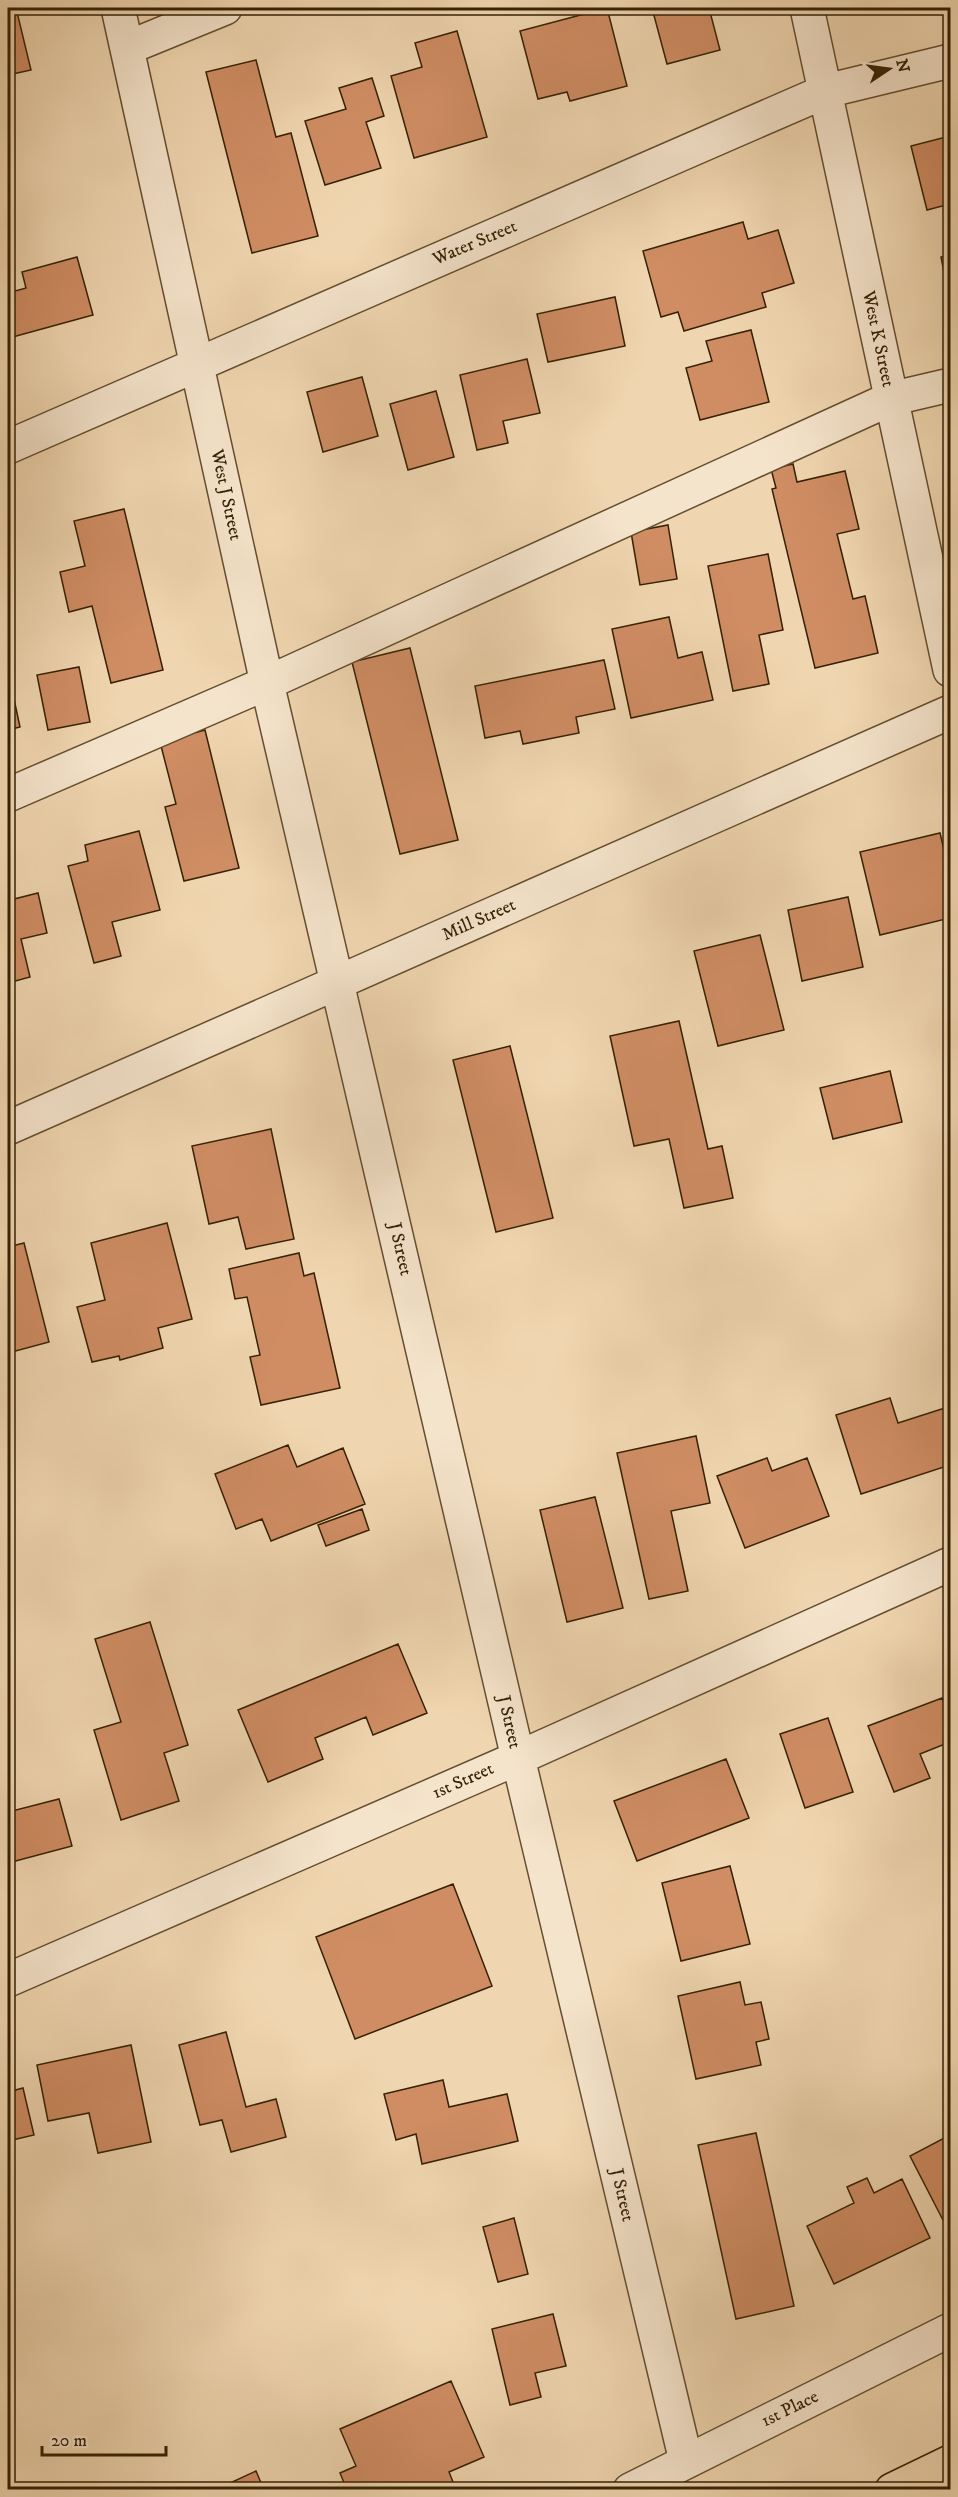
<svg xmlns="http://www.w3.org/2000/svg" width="958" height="2497" font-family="'IM FELL DW Pica',serif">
<rect width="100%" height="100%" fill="#f0d6b0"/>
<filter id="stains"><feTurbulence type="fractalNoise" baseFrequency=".00333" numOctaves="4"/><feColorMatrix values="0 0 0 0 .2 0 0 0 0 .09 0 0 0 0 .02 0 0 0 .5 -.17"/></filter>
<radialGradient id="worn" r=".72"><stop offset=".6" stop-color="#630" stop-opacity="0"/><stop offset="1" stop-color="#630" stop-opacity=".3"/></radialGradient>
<!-- building -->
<path fill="#d08d64" stroke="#352104" stroke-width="1.5" d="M8,8H16L31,70L8,75Z
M607,8L627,86L570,101L567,92L538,99L520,31Z
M652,8H709L720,50L667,64Z
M457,31L487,137L414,158L391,76L422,67L415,43Z
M256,60L276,137L291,133L318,236L252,253L206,72Z
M372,78L384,116L366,122L381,168L325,185L305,121L346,109L339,88Z
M950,136V204L927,210L911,146Z
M743,222L748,239L778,230L794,283L762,293L766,307L684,331L678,312L661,317L643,251Z
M950,255V303L941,257Z
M77,257L93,315L9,338L8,293L26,288L22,272Z
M615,297L625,346L548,362L537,314Z
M751,330L769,402L700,420L686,368L712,361L706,341Z
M527,359L540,413L503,421L508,443L477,450L460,375Z
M362,377L378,436L323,452L307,392Z
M436,391L454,457L408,470L390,404Z
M793,464L797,482L845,471L859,529L837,534L853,599L865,596L878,653L815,668L772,489L776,488L771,469Z
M124,509L163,670L111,683L92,606L69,612L60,572L85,566L74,521Z
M668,525L677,579L640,585L631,532Z
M768,554L783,630L759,635L769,684L733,691L708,566Z
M669,617L678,658L702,652L713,700L631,718L612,629Z
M410,648L458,840L400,854L352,662Z
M604,660L615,709L576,717L579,733L523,744L520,731L485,738L475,686Z
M79,667L90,722L48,730L37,675Z
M11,685L20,727L8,730V686Z
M205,730L239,868L184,881L165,807L176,804L160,742Z
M139,831L160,910L112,922L121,956L94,963L68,866L88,861L85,845Z
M940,833L950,875V918L880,935L860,852Z
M8,873L14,899L38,893L47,933L21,939L30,977L8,983Z
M848,897L863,967L802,981L788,910Z
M760,935L784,1030L718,1046L694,951Z
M679,1021L708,1149L722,1146L733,1198L684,1208L669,1139L634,1146L610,1036Z
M510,1046L553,1218L496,1232L453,1060Z
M890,1071L902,1122L833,1139L820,1088Z
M271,1129L294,1239L246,1249L238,1217L209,1224L192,1146Z
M167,1223L192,1319L158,1328L163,1348L120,1360L119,1356L92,1362L77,1307L105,1300L91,1243Z
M24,1243L49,1342L8,1353V1247Z
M299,1253L304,1276L314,1273L340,1388L261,1405L250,1357L260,1355L247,1297L235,1299L229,1269Z
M890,1398L898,1423L948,1407L950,1414V1465L861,1494L836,1415Z
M696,1436L710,1503L671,1511L688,1591L649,1599L617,1453Z
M288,1445L297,1467L343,1448L365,1504L271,1541L262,1519L236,1529L215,1474Z
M767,1458L772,1471L807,1458L829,1516L745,1548L717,1476Z
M595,1497L623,1608L567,1622L540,1510Z
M362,1509L369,1530L326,1546L318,1525Z
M8,1513L12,1531L8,1532Z
M150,1622L188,1745L164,1753L179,1801L121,1820L94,1730L121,1722L95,1639Z
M398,1644L427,1713L373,1735L366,1717L315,1738L323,1759L268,1782L238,1710Z
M942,1698L950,1719V1742L920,1754L930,1778L894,1792L868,1726Z
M828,1718L853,1792L805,1808L780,1734Z
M726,1759L749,1818L637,1861L614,1801Z
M59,1799L72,1846L8,1863V1812Z
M730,1866L750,1944L681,1961L662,1883Z
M453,1884L492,1986L355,2039L316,1937Z
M740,1982L745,2005L761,2002L769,2039L756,2042L761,2065L696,2079L678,1996Z
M226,2032L246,2107L276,2099L286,2137L231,2152L222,2120L200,2125L179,2045Z
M131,2045L151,2142L98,2153L89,2113L48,2121L37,2065Z
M443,2080L449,2107L507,2094L518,2141L422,2164L416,2134L396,2140L384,2094Z
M23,2088L34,2135L8,2141V2092Z
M756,2133L794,2306L736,2319L698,2145Z
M950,2135V2221L945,2224L910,2156Z
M867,2178L874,2193L902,2179L930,2238L834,2284L807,2226L854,2203L847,2187Z
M514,2218L528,2274L498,2282L483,2227Z
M553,2314L566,2366L535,2373L541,2397L510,2405L492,2329Z
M451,2381L484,2457L449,2472L455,2487L449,2490H347L340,2473L356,2466L340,2429Z
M256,2471L264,2490H215Z"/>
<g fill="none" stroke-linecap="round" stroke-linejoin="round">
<defs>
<path id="minor" d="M118,8L267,683L518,1758L686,2461
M807,8L950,670
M127,48L225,8
M8,447L826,91L950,61
M8,795L267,683L890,399L950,385
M8,1128L950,712
M8,1980L518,1758L950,1564
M630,2490L950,2330"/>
<path id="major" d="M892,2490L950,2462"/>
</defs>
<!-- minor casing -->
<use href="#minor" stroke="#644e2f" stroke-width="36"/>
<!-- major casing -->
<use href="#major" stroke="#352104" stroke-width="36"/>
<!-- minor -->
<use href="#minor" stroke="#f5e4cc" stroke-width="33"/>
<!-- major -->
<use href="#major" stroke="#f0d6b0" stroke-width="33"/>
</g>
<g text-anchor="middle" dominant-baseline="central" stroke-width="4.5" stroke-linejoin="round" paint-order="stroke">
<!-- street labels -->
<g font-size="18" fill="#352104" stroke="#f5e4cc">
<text transform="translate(475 243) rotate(-23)">Water Street</text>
<text transform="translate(878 339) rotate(78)">West K Street</text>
<text transform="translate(226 495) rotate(78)">West J Street</text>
<text transform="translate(479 920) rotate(-24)">Mill Street</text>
<text transform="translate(400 1249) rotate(77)">J Street</text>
<text transform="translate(509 1722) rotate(77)">J Street</text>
<text transform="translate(463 1781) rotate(-24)">1st Street</text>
<text transform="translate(622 2195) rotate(77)">J Street</text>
<text transform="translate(790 2409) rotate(-26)">1st Place</text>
</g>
</g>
<!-- margin -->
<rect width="958" height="2497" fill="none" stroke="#f0d6b0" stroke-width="30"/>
<rect x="9" y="9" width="940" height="2479" fill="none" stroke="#352104" stroke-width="3"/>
<rect x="15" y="15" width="928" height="2467" fill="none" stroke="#352104" stroke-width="1.5"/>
<!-- north arrow -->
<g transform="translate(889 69) rotate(77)" stroke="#f5e4cc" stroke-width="4.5" paint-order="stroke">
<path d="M0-4.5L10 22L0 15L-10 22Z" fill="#352104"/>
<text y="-9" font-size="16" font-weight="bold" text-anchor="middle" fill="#352104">N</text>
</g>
<!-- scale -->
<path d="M42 2446v9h124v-9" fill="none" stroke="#352104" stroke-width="3"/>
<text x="51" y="2446" font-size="18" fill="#352104" stroke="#f5e4cc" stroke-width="4.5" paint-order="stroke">20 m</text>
<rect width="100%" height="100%" filter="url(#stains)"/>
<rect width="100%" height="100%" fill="url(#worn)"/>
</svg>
